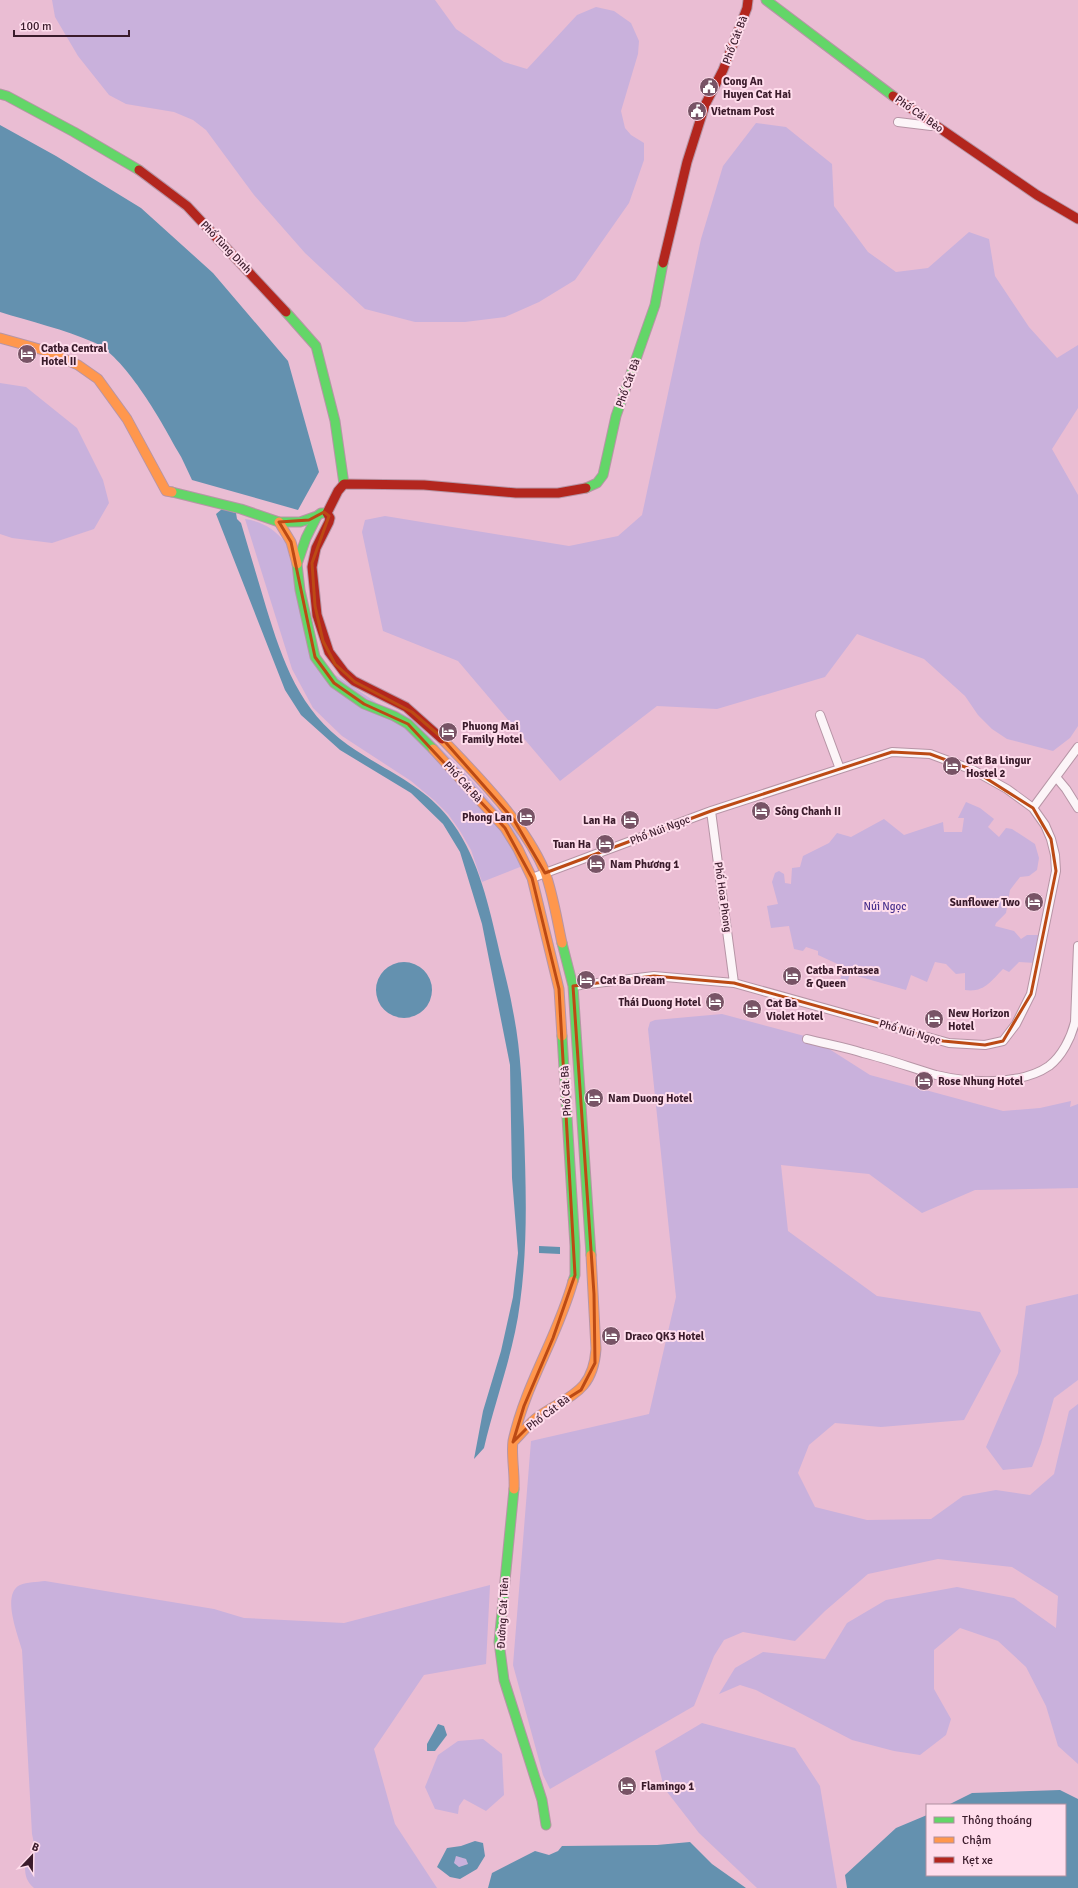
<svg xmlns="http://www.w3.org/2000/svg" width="1078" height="1888" font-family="Signika,sans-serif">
<rect width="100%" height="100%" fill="#eabdd3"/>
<!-- green -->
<path fill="#c9b1dc" d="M52,0H435L456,29L504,62L527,69L577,15L596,7L614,11L631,23L639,41L638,54L621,111L625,128L631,135L644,143V160L629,203L575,280L539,302L505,317L465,322H415L365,309L305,253L254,195L206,130L193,120L174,112L126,104L109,95L78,56L55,17Z
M756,123L786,127L832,164L834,206L868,252L896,272L928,268L969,232L989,239L995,276L1029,327L1057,358L1078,345V408L1052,449L1078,495V726L1070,738L1053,751L1007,739L992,729L978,715L965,696L924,659L857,634L825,677L717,709L657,706L560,781L458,661L383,631L362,532L365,520L385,516L569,546L618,536L642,515L701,239L723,166Z
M0,383L26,387L77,428L103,480L109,503L94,529L52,543L12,538L0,534Z
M245,519C264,522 274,529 286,543L316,668L337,676L377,703L398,711L414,720L479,788L517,833L530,863L482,882L471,850L460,831L448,814L435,801L411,781L342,736L313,708L292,669Z
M966,802L980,808L994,819L988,827L999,837L1006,828L1012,829L1035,844L1039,858L1037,870L1029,876L1020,877L1010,890L1006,913L996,923L995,926L1014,931L1021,939L1027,935H1038L1039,942L1035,963L1019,962L1009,972L1003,969C991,981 984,993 965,990V973L956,974L946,964L935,962L927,982L911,975L906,990L850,974L847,983L840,980L844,967L818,955V951L806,947L803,951L794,949L789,926L771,928L767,906L778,904L772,882L775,873L779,871L784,874L785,883L791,884L792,868L800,867L803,856L829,843L837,833L851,837L884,819L904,835L943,822L944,832H962L964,818H958Z
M722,1014L812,1038L870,1075L1003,1111L1040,1108L1071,1101L1070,1107L1078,1104V1188L975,1190L922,1213L869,1174L781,1165L788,1231L877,1296L980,1312L1001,1351L964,1420L881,1427L835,1423L809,1445L798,1473L815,1507L867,1520L931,1519L963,1496L996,1490L1030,1495L1054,1474L1069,1411L1078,1404V1764L1058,1746L1046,1706L1026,1667L998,1641L960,1628L934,1650V1689L951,1719L946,1735L920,1755L894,1751L852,1740L756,1690L740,1685L719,1694L735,1668L763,1652L825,1659L847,1623L886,1600L957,1587L1014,1598L1056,1628L1058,1596L1012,1567L938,1559L868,1574L825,1611L795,1641L743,1632L724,1640L714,1656L694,1706L550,1789L543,1775L513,1665L531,1441L649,1414L676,1297L648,1029L650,1022L655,1020Z
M1078,1294V1380L1054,1398L1041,1444L1032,1467L1003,1470L986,1447L1018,1373L1026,1306Z
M45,1581L214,1609L244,1618L344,1623L490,1585L486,1664L424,1675L374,1749L395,1824L437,1888H34C27,1882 25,1876 25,1867C37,1858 35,1847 32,1834L22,1650C18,1635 1,1594 20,1585C27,1582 37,1582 45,1581Z
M702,1723L795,1748L820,1786L837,1888H757L699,1833L664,1788L655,1751Z
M483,1739L502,1754L504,1795L486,1811L464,1799L459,1806L458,1814L435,1809L425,1787L438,1755L458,1741Z
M456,1856L466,1859L468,1864L459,1867L453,1863Z"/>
<!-- water -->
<path fill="#6491af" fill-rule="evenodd" d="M0,125L56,156L141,208L213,273L288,361L319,472L298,510L192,480C187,470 183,459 177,450C161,420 124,355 93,342C66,330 29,321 0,312Z
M222,509L236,513L237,519L241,523C249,551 258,579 266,607C283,662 299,710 348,745C382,769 422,784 448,817C476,852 487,898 497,941C502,964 509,987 513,1011C521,1050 522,1089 524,1129C526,1189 528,1244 520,1303C514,1352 495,1400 484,1448L474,1459L483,1411L501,1351L513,1297L518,1253L512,1178L510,1065L482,924L460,852L443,824L411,793L340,750L301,715L285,690L216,514Z
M376 990a28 28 0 1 1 56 0a28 28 0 1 1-56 0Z
M539,1246L560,1247V1254L539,1253Z
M438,1724L444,1726L447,1735L435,1751H427V1744Z
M1060,1790L1078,1799V1888H847L845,1875L896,1828L927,1815V1875H1065V1805H948L972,1793Z
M475,1841L483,1843L485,1856L477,1869L460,1879L450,1877L437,1867L447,1848L461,1846ZM456,1856L466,1859L468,1864L459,1867L454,1863Z
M690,1842L712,1864L746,1888H488L492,1873L535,1851L549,1855L558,1851L562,1846L657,1845Z"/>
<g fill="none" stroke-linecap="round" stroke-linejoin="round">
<defs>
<path id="street" d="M898,122L931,126
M820,715L840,769
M1056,777L1066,789L1078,808
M1033,808L1078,747
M711,811L734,983
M532,878L711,811L892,752L930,754L973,770L1007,789L1033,808L1045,825L1051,839L1055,855L1056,871L1031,994L1016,1024L1003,1041L985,1045L949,1043L734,983L654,976L573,986
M807,1039C826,1044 845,1047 863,1053C888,1059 912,1068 936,1075C969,1083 1020,1086 1049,1066C1062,1056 1071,1038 1075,1022L1078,946"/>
<path id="fast" d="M766,0L893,96
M0,94L7,96L74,132L139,170
M286,312L316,346L335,421L344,484
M586,488L597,483L603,475L616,416L655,305L663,263
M172,492L241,509L279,522H300L317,516
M327,513H321L317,516L306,538L297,564L300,590L315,657L334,683L364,704L394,716L408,724L433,749
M562,943L573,986L591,1255
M562,1036L575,1246V1275L573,1281
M514,1489L499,1642L504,1680L542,1800L546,1825"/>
<path id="slow" d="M0,338L43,350L78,365L98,379L127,419L166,491L172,492
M279,522L291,542L297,564
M442,739C478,776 525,824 545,872C553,894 557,920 562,943
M433,749L505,828L518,849L532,878L559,989L562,1036
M515,1440C523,1432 530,1422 539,1416C570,1395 593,1392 596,1349L591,1255
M514,1489C515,1474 511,1454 513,1441C525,1385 558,1336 573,1281"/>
<path id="jam" d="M893,96L1037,195L1078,219
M139,170L187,206L286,312
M663,263L687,162L705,105L723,70L747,8L748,0
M327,513L330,518L329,522L316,548L312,567L317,615L329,652L344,672L354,681L406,707L442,739
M327,513L338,491L344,484L424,485L516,493H558L586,488"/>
</defs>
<!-- street casing -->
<use href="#street" stroke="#b795a6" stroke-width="10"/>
<!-- fast casing -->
<use href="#fast" stroke="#b795a6" stroke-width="11"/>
<!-- slow casing -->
<use href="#slow" stroke="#b795a6" stroke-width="11"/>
<!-- jam casing -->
<use href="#jam" stroke="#b795a6" stroke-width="11"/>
<!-- street -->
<use href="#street" stroke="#fcf5f8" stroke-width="8"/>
<!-- fast -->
<use href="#fast" stroke="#63d668" stroke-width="9"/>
<!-- slow -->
<use href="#slow" stroke="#ff974d" stroke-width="9"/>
<!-- jam -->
<use href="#jam" stroke="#b3261e" stroke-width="9"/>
</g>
<!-- marked area -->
<path fill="none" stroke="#bc4a14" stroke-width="3" stroke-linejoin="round" d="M324,512L329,516L312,563L315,606L323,641L335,664L355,682L412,712L440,736L514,820L545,873L711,811L892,752L930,754L973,770L1033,808L1051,839L1056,871L1031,994L1003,1041L985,1045L943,1041L734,983L654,976L573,986L594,1294L595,1363L581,1390L538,1417L513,1442L524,1406L553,1338L575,1275L559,989L532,878L505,828L408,724L364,704L334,683L315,657L291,542L279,522L309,520Z"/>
<!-- icons -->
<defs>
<symbol id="civic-disc" viewBox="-11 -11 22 22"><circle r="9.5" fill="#785466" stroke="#ffddec"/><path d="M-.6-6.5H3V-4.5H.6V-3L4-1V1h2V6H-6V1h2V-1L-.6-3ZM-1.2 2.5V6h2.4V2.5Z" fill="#fff"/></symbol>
<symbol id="hotel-disc" viewBox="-11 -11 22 22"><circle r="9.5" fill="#785466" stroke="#ffddec"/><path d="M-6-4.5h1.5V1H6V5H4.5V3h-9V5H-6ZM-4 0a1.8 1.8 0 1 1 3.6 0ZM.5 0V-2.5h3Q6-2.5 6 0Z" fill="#fff"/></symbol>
</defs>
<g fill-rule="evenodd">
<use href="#civic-disc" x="698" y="76" width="22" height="22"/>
<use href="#civic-disc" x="686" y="100" width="22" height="22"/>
<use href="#hotel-disc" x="16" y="343" width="22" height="22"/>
<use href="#hotel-disc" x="437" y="721" width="22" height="22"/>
<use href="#hotel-disc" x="941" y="755" width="22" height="22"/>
<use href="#hotel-disc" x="750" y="800" width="22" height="22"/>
<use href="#hotel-disc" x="515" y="806" width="22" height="22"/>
<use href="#hotel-disc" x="619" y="809" width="22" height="22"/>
<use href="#hotel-disc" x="594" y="833" width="22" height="22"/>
<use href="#hotel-disc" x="585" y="853" width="22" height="22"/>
<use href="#hotel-disc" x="1023" y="891" width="22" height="22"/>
<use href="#hotel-disc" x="781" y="965" width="22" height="22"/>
<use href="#hotel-disc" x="575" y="969" width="22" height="22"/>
<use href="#hotel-disc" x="704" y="991" width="22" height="22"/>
<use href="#hotel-disc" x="741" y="998" width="22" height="22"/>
<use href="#hotel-disc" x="923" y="1008" width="22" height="22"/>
<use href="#hotel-disc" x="913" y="1070" width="22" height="22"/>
<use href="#hotel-disc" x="583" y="1087" width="22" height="22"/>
<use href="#hotel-disc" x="600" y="1325" width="22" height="22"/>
<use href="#hotel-disc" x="616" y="1775" width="22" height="22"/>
</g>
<g text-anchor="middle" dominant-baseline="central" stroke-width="4" stroke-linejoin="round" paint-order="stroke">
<!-- street labels -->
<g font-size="11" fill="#3a1b2b" stroke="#ffddec">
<text transform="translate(735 40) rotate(-69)">Phố Cát Bà</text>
<text transform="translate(919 114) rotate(35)">Phố Cái Bèo</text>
<text transform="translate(226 247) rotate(46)">Phố Tùng Dinh</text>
<text transform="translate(628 383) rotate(-70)">Phố Cát Bà</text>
<text transform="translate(463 782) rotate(48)">Phố Cát Bà</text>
<text transform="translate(660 830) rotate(-21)">Phố Núi Ngọc</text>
<text transform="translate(723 897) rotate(82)">Phố Hoa Phong</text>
<text transform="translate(910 1032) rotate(16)">Phố Núi Ngọc</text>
<text transform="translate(566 1091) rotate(-93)">Phố Cát Bà</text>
<text transform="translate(548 1413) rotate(-37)">Phố Cát Bà</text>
<text transform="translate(503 1613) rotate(-87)">Đường Cát Tiên</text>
</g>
<!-- poi labels -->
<g font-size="11" font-weight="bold" fill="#3a1b2b" stroke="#ffddec" text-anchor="start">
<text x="723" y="81">Cong An<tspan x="723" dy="13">Huyen Cat Hai</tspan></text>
<text x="711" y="111">Vietnam Post</text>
<text x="41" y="348">Catba Central<tspan x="41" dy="13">Hotel II</tspan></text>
<text x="462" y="726">Phuong Mai<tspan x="462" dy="13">Family Hotel</tspan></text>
<text x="966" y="760">Cat Ba Lingur<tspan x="966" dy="13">Hostel 2</tspan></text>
<text x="775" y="811">Sông Chanh II</text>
<text x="512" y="817" text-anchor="end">Phong Lan</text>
<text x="616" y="820" text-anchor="end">Lan Ha</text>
<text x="591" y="844" text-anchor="end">Tuan Ha</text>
<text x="610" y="864">Nam Phương 1</text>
<text x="1020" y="902" text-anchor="end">Sunflower Two</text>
<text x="806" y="970">Catba Fantasea<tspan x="806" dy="13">&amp; Queen</tspan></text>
<text x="600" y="980">Cat Ba Dream</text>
<text x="701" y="1002" text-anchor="end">Thái Duong Hotel</text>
<text x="766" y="1003">Cat Ba<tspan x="766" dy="13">Violet Hotel</tspan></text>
<text x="948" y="1013">New Horizon<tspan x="948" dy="13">Hotel</tspan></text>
<text x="938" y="1081">Rose Nhung Hotel</text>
<text x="608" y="1098">Nam Duong Hotel</text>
<text x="625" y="1336">Draco QK3 Hotel</text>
<text x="641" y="1786">Flamingo 1</text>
</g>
<!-- park labels -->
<g font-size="11" fill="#472f8c" stroke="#ffddec">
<text x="885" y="906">Núi Ngọc</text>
</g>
</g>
<!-- legend -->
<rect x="926" y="1804" width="140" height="72" fill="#ffddec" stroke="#b08f9f"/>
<rect x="934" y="1817" width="20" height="6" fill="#63d668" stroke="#b08f9f"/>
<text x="962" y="1824" font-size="12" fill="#3a1b2b">Thông thoáng</text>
<rect x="934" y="1837" width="20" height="6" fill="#ff974d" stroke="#b08f9f"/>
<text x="962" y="1844" font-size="12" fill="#3a1b2b">Chậm</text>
<rect x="934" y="1857" width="20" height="6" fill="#b3261e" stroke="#b08f9f"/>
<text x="962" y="1864" font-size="12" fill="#3a1b2b">Kẹt xe</text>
<!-- north arrow -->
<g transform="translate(32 1856) rotate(22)" stroke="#ffddec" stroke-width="3" paint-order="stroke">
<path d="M0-3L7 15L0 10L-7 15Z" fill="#3a1b2b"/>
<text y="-6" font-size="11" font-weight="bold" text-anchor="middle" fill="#3a1b2b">B</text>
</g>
<!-- scale -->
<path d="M14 30v6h115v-6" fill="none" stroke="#3a1b2b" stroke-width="2"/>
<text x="20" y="30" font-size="12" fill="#3a1b2b" stroke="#ffddec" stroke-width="3" paint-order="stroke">100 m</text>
</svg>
